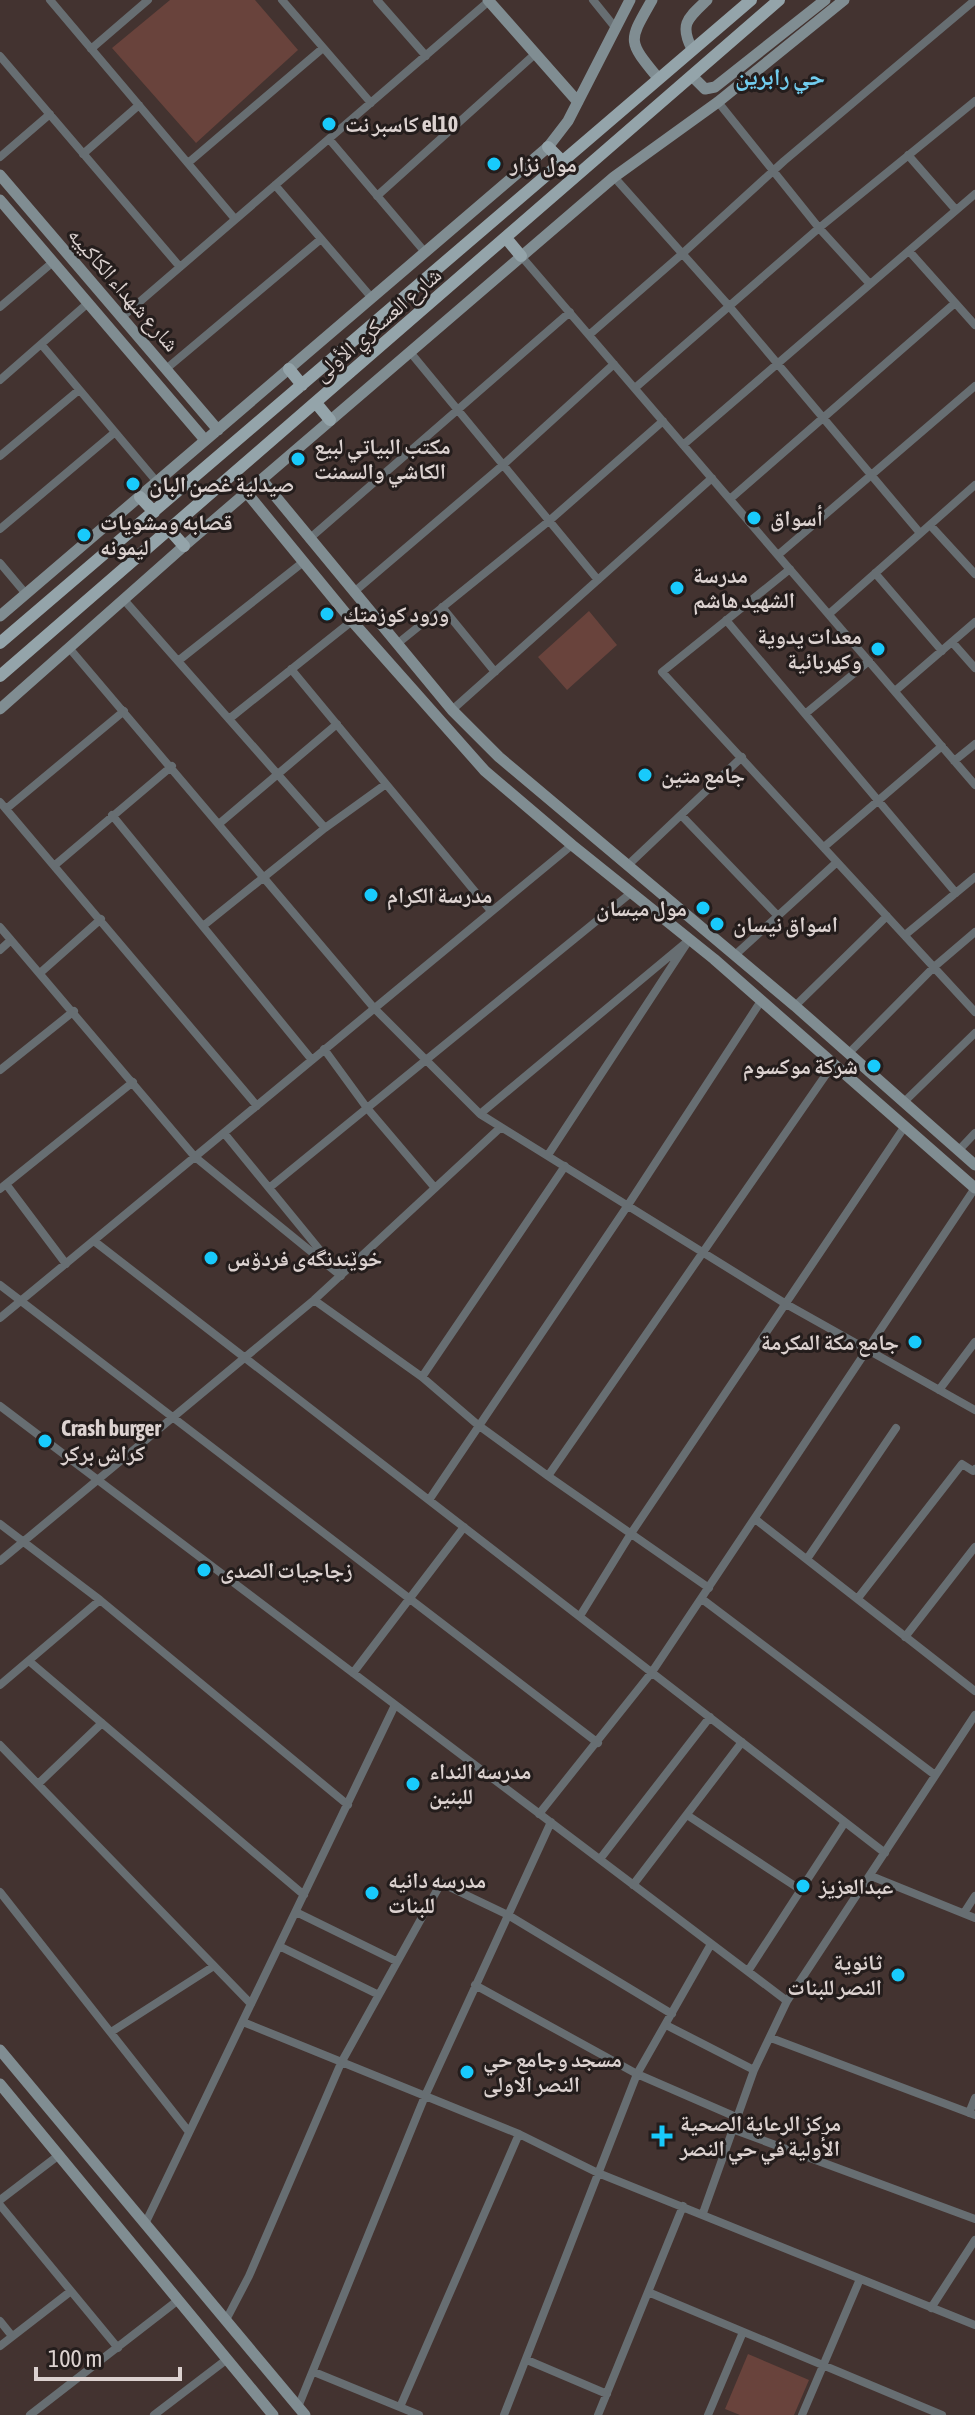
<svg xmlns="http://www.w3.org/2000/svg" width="975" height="2415" font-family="'Asap Condensed','Noto Naskh Arabic',sans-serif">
<rect width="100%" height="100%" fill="#433330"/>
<!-- green -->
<path fill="#69433c" d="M170,0H255L298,50L196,143L112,48Z
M589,611L617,645L567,690L538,657Z
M748,2354L809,2380L794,2415H740L725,2409Z"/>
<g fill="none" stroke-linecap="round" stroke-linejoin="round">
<!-- street -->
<path stroke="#676e72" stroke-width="8" d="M50,0L235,219
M282,0L371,103
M377,0L426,56
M593,0L614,26
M91,49L148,0
M0,56L180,267
M718,102L819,228L870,284
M329,139L424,251
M83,154L139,105
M908,155L956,210
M0,157L50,114
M188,163L323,48
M614,177L729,306L920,533
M275,185L371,297
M377,196L535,54
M909,251L975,325
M521,256L975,785
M0,307L53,262
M122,317L489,1
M589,335L682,254L784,161L975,0
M41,344L157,482
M410,352L598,580
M166,369L321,239
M0,380L88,303
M635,388L819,228L975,101
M683,445L975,194
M0,456L79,390
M730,499L955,303
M930,525L975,574
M0,529L114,433
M309,539L570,312
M778,555L975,386
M0,563L26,594
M790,569L662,672L975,1012
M875,573L942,651
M354,592L503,465L614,364
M125,601L325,828
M442,607L495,672
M829,614L975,485
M726,620L956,893
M952,642L975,668
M397,644L549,521L663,421
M70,649L374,1008L480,1114L786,1304L975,1410
M178,661L302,563
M291,669L491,911
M895,691L975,622
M452,710L712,478
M805,714L869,661
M229,719L352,621
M954,761L975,744
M0,802L257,1106
M6,809L124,711
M112,815L312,1060
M681,815L777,915
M220,823L337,724
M824,847L942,746
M55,865L172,766
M627,866L742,757
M203,926L325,828L386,784
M0,927L195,1157L341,1276L224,1133
M905,935L975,877
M0,950L11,940
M735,955L837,862
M40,973L101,919
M795,1006L887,916
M324,1049L367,1108L435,1188
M849,1053L934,967L975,932
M0,1070L74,1011
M905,1101L975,1033
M480,1114L689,940L548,1155
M959,1150L975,1133
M6,1184L66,1264
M269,1188L632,892
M0,1189L133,1082
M94,1241L885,1853
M0,1285L598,1743
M314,1300L422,1377L478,1425L548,1476L709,1588
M0,1318L572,845
M422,1377L565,1166
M939,1390L975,1342
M0,1406L787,2001
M548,1476L834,1063
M429,1500L628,1205L761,1001
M755,1519L975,1691
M0,1524L100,1600L348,1805
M807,1559L896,1428
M0,1561L314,1300L501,1127
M858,1598L962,1464L973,1471L975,1469
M702,1599L935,1775
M580,1616L630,1535L905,1126
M905,1637L975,1547
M29,1661L304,1895
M353,1673L464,1527
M0,1685L100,1600
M0,1745L251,2004
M38,1784L102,1723
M539,1814L652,1672L975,1188
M687,1815L801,1890
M600,1859L710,1717
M871,1876L975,1918
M633,1885L742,1742
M0,1892L189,2132
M296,1912L396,1961
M964,1913L975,1896
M279,1946L377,1994
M748,1971L845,1822
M475,1985L637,2074L736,2117
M243,2022L519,2134L598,2173L975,2325
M666,2025L754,2070
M111,2032L214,1966
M771,2038L975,2115
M969,2113L975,2098
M732,2129L975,2219
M0,2200L59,2155
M0,2205L118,2348
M703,2213L754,2070L787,2001L975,1715
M145,2224L395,1705
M648,2292L942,2415
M931,2308L975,2240
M226,2320L249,2276L341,2063L441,1883L508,1915L672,2014
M0,2321L12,2336
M0,2346L71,2291
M527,2360L607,2394
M314,2372L419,2415
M298,2407L425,2096L551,1822
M400,2407L519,2134
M30,2415L177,2301
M154,2415L226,2360
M504,2415L637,2074L711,1944
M598,2415L683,2206
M708,2415L743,2332
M802,2415L860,2279"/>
<!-- secondary -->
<path stroke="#808d92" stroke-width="11" d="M488,0L578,102
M652,0C628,42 627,40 658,78
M692,49C679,24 688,18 707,0
M692,76L705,89L715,87L825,0
M0,175L218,430
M0,200L205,440
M262,480L452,710L499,757L795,1006L975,1165
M247,493L352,621L485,771L572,845L714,959L975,1188
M0,616L548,147L568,121L630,0
M0,709L184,546L614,177L718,102L844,0
M0,2050L305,2415
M0,2084L273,2415"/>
<!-- primary -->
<path stroke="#94a4aa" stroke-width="12" d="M548,147L561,160
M506,238L521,256
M289,369L302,385
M316,403L330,420
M140,497L154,512
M169,529L184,546
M0,643L751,0
M0,676L779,0"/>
</g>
<!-- markers -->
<g fill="#18cafc" stroke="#241d1c" stroke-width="3">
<circle cx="329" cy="124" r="8"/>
<circle cx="494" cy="164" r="8"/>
<circle cx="298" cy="459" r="8"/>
<circle cx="133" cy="484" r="8"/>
<circle cx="754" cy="518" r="8"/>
<circle cx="84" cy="535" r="8"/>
<circle cx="677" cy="588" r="8"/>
<circle cx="327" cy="614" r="8"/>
<circle cx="878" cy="649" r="8"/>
<circle cx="645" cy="775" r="8"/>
<circle cx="371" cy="895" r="8"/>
<circle cx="703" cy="908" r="8"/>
<circle cx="717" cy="924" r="8"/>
<circle cx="874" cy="1066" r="8"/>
<circle cx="211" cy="1258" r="8"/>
<circle cx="915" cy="1342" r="8"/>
<circle cx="45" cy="1441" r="8"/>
<circle cx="204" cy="1570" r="8"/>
<circle cx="413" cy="1784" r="8"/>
<circle cx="803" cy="1886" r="8"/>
<circle cx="372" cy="1893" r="8"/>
<circle cx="898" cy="1975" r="8"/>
<circle cx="467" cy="2072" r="8"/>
<path d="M658 2124h8v8h8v8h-8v8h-8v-8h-8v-8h8z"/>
</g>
<g text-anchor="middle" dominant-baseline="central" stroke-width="6" stroke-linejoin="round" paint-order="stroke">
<!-- poi labels -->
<g font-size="22" font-weight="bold" fill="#dcd2d0" stroke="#241d1c" text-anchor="start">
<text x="345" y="124">كاسبر نت el10</text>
<text x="510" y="164">مول نزار</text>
<text x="314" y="446">مكتب البياتي لبيع<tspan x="314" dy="25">الكاشي والسمنت</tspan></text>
<text x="149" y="484">صيدلية غصن البان</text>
<text x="770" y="518">أسواق</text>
<text x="100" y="522">قصابه ومشويات<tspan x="100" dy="25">ليمونه</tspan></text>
<text x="693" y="575">مدرسة<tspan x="693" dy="25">الشهيد هاشم</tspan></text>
<text x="343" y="614">ورود كوزمتك</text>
<text x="862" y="636" text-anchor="end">معدات يدوية<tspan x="862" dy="25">وكهربائية</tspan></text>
<text x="661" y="775">جامع متين</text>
<text x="387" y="895">مدرسة الكرام</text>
<text x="687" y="908" text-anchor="end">مول ميسان</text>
<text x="733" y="924">اسواق نيسان</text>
<text x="858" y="1066" text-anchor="end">شركة موكسوم</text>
<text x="227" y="1258">خوێندنگەی فردۆس</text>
<text x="899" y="1342" text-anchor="end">جامع مكة المكرمة</text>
<text x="61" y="1428">Crash burger<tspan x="61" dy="25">كراش بركر</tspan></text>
<text x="220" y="1570">زجاجيات الصدى</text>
<text x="429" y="1771">مدرسه النداء<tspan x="429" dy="25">للبنين</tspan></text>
<text x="388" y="1880">مدرسه دانيه<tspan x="388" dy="25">للبنات</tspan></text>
<text x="819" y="1886">عبدالعزيز</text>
<text x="882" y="1962" text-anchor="end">ثانوية<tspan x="882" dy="25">النصر للبنات</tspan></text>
<text x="483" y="2059">مسجد وجامع حي<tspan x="483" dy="25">النصر الاولى</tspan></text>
<text x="680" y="2123">مركز الرعاية الصحية<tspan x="680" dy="25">الأولية في حي النصر</tspan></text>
</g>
<!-- street labels -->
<g font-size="22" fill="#dcd2d0" stroke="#241d1c">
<text transform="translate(124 289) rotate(49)">شارع شهداء الكاكييه</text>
<text transform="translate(377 324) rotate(-41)">شارع العسكري الأولى</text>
</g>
<!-- neighbourhood labels -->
<g font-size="24" font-weight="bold" fill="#71cdef" stroke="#241d1c">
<text x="780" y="76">حي رابرين</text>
</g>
</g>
<!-- scale -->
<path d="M36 2367v12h144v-12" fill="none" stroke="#dcd2d0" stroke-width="4"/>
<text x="48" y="2367" font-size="24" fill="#dcd2d0" stroke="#241d1c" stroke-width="6" paint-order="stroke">100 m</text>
</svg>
